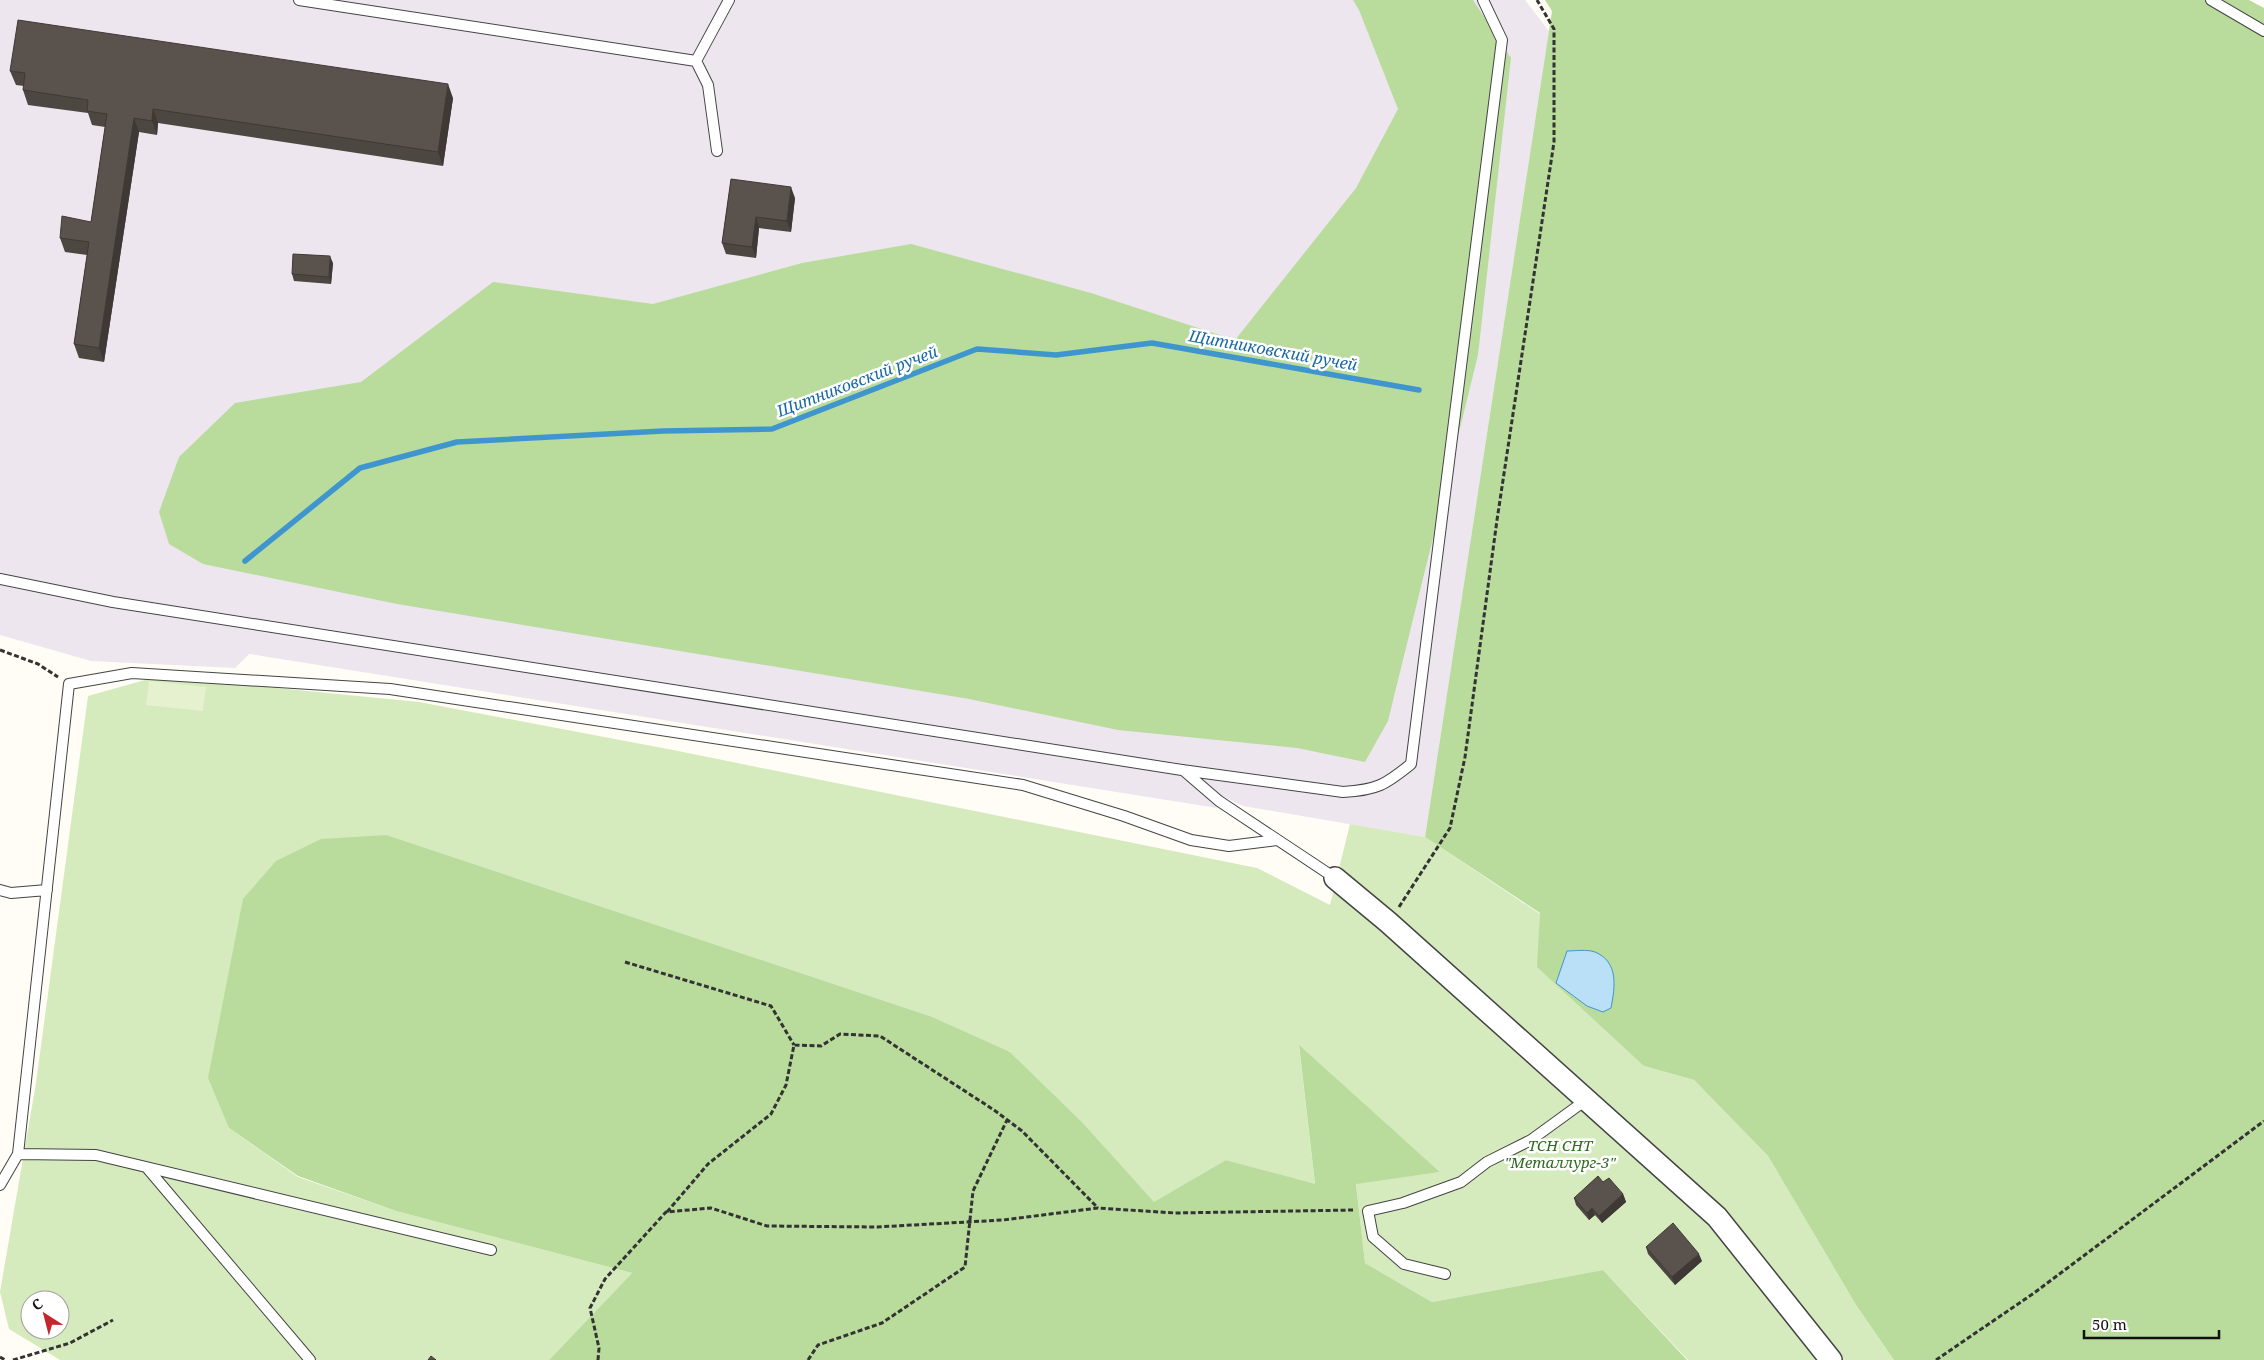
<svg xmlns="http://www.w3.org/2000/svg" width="2264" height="1360" font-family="'Noto Serif',serif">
<rect width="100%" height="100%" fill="#fffdf5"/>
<!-- industrial -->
<path fill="#eee6ef" d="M0,0H1525L1549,31L1425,837L1243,806L1222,796L1217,808L249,654L235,668L91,661L0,635Z"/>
<!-- green -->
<path fill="#d5ebbd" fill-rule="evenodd" d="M156,679L205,681L419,702L673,750L1257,868L1330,905L1350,824L1425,837L1540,914L1644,1066L1694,1080L1768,1156L1856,1305L1894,1360H1688L1603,1270L1432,1302L1365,1263L1356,1183L1440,1172L1299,1046L1315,1185L1226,1160L1154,1203L1082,1122L1009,1051L229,1128L298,1177L396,1211L632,1273L549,1360H60L9,1329L0,1292L36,1083L88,696L145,680ZM30,1300H60V1330H30Z"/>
<!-- forest -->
<path fill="#b9dc9c" d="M1353,0H1473L1511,58L1478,355L1388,721L1365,762L1297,748L1118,730L969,699L397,604L203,564L169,544L159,512L179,457L235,403L361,382L493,282L653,304L802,263L911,244L1091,293L1235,340L1356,188L1398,109L1359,10Z
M1545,0H2249L2264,8V1360H1894L1856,1305L1768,1156L1694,1080L1644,1066L1537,967L1540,913L1425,837L1552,11Z
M386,835L932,1017L1010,1052L1082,1122L1154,1202L1226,1160L1315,1184L1299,1045L1440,1172L1356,1184L1365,1263L1432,1302L1603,1270L1687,1360H549L632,1273L396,1211L298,1176L229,1128L208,1078L243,899L276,861L321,839Z"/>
<!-- pitch -->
<path fill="#e6f2cf" d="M149,681L206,687L203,711L146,705Z"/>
<!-- water -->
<path fill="#b9e0f7" stroke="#3f96cf" d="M1567,951C1575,951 1587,949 1595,952C1619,962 1615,987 1611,1008L1603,1012L1587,1006L1556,983Z"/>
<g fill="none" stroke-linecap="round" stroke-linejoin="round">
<!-- stream -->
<path stroke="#3f96cf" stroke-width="5.5" d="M245,561L360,468L457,442L663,431L772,429L977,349L1056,355L1152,343L1419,390"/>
<defs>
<path id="lane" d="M299,0L696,61L729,0
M2211,0L2264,31
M696,61L708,85L717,151
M0,579L113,602L1182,770L1343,792C1377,790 1385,785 1411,764L1502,40L1483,0
M1183,770L1219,801L1335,878
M0,890L11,893L47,890
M18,1154L96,1155L491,1250
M148,1169L310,1360
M0,1185L18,1154L69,684L132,673L390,689L1023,785L1124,816L1191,840L1229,846L1277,840
M1445,1274L1404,1264L1373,1237L1368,1211L1403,1203L1461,1182L1487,1162L1531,1140L1586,1100"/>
<path id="street" d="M1335,878L1388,922L1717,1217L1831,1360"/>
</defs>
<!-- lane casing -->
<use href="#lane" stroke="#444" stroke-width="12"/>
<!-- street casing -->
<use href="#street" stroke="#444" stroke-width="24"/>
<!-- path -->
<path stroke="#333" stroke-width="3" stroke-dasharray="5 2.5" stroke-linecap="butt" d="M0,650L38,664L58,677
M1399,907L1450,828L1465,757L1497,520L1554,142V29L1537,0
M625,962L771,1006L794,1045
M667,1212L708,1164L771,1114L786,1085L794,1045L821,1046L840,1034L880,1036L994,1110L1022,1131L1098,1208
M0,1357L5,1360
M13,1360L70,1343L113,1320
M598,1360L599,1348L590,1308L605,1279L666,1212L711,1208L767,1226L877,1227L1003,1220L1098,1208L1175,1213L1354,1210
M808,1360L818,1345L882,1323L965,1267L973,1191L1007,1120
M1936,1360L2034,1293L2264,1121"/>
<!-- lane -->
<use href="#lane" stroke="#fff" stroke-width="10"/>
<!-- street -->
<use href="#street" stroke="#fff" stroke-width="21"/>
</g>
<!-- wall -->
<path fill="#4d4742" d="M10,71L453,98L443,166L158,123L157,135L139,132L104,362L79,358L74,344L87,255L65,252L60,238L91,222L105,127L92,125L88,113L28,105L23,90L24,86L16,85Z
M731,179L795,198L791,232L759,228L756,258L726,254L722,243Z
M333,263L331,284L294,281L292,274Z
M1603,1182L1623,1194L1626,1202L1602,1223L1595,1215L1589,1220L1576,1205L1574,1198Z
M1646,1247L1702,1261L1675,1285L1648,1254Z"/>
<!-- shaded-wall -->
<path fill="#3f3936" d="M448,84L453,98L443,166L438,152Z
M153,109L158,123L157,135L152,121Z
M134,118L139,132L104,362L99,348Z
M791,187L795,198L791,232L787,221Z
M756,217L759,228L756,258L752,247Z
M330,256L333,263L331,284L329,277Z
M1623,1194L1626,1202L1602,1223L1599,1216Z
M1592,1208L1595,1215L1589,1220L1587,1213Z
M1699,1254L1702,1261L1675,1285L1672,1277Z"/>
<!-- building -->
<path fill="#5a524d" stroke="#3f3936" d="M18,20L448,84L438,152L153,109L152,121L134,118L99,348L74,344L89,242L60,238L62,216L91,222L107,114L87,111L88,100L23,90L25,73L10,71Z
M731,179L791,187L787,221L756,217L752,247L722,243Z
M293,254L330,256L329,277L292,274Z
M1598,1176L1603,1182L1609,1178L1623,1194L1599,1216L1592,1208L1587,1213L1574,1198Z
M1673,1223L1699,1254L1672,1277L1646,1247Z
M431,1356L436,1360H428Z"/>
<g text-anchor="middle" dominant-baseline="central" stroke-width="5" stroke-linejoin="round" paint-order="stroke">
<!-- park labels -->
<g font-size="15" font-style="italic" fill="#2f6b1f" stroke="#fff">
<text x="1560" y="1145">ТСН СНТ<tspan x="1560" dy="17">"Металлург-3"</tspan></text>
</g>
<!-- water labels -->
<g font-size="16" font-style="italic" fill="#1768a6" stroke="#fff">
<text transform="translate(1273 350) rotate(10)">Щитниковский ручей</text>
<text transform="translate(857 381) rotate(-21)">Щитниковский ручей</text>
</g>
</g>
<!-- north arrow -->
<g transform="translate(45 1315) rotate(324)"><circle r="24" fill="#ffffff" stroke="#a0a0a0"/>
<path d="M0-4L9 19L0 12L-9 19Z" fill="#c4262e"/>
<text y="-8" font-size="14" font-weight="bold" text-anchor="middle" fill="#111111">С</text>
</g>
<!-- scale -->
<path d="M2084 1330v8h135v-8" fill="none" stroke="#111111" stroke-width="2.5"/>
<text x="2092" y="1330" font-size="15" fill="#111111" stroke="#ffffff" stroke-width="4" paint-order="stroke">50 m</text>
</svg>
